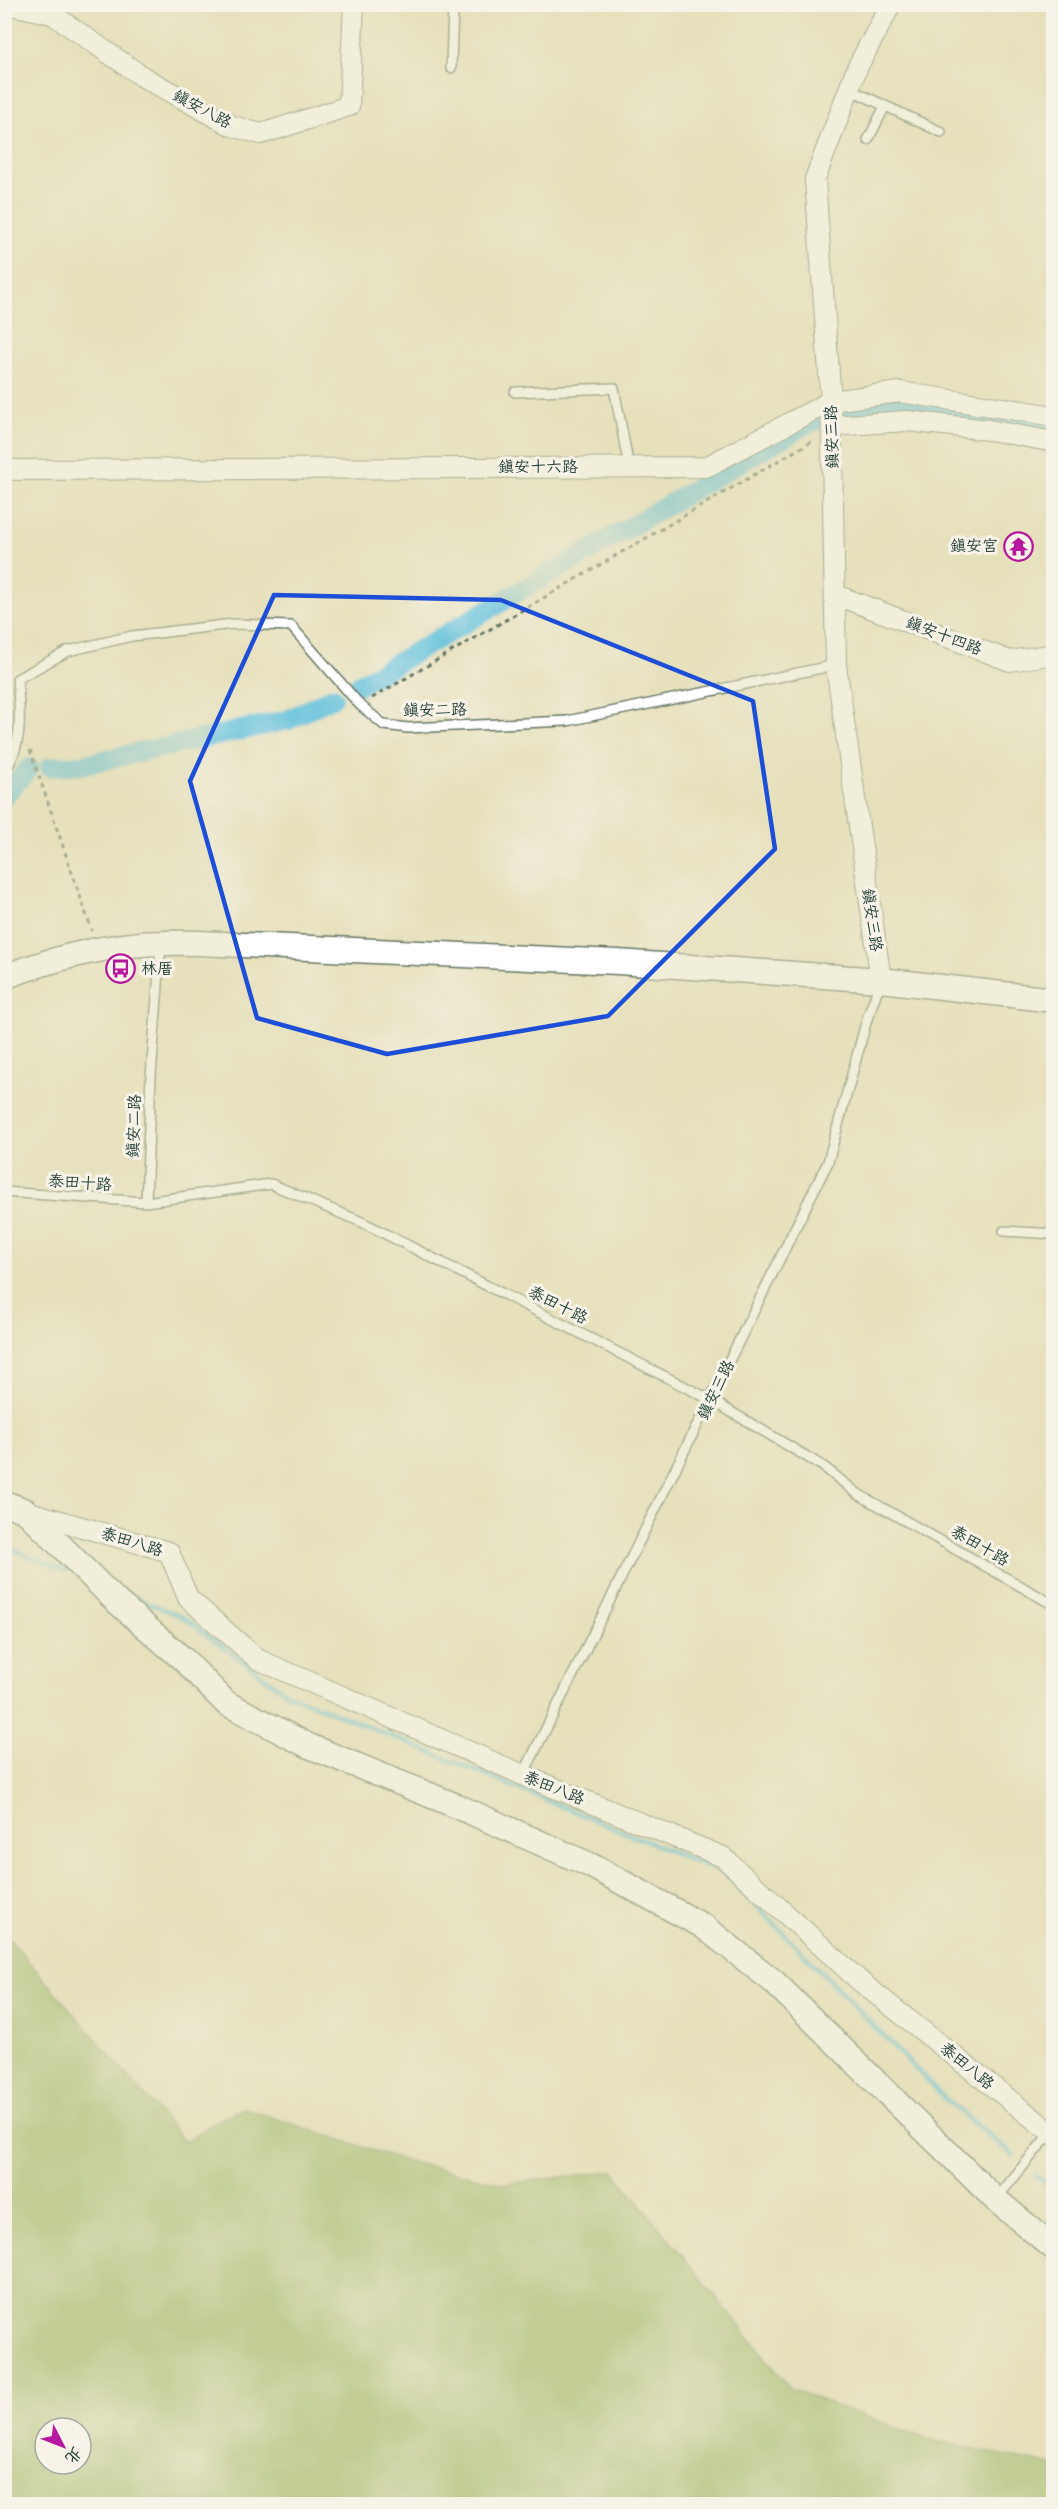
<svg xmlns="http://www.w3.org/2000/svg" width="1058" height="2509" font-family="'Architects Daughter','LXGW WenKai TC',sans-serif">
<rect width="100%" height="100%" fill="#f7f3e8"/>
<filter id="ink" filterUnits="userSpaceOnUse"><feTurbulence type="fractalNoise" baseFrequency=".0167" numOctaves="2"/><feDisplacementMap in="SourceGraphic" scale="12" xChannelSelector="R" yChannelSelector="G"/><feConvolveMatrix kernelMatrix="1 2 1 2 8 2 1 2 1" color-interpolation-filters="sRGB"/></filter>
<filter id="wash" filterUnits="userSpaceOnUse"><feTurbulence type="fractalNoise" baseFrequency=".008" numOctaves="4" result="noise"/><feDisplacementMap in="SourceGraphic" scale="24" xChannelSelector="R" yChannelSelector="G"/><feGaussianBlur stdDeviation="1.35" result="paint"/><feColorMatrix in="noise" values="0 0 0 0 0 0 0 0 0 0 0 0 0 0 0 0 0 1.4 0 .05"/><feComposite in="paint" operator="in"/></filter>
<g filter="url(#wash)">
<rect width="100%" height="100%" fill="#e6e0bb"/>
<!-- forest -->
<path fill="#98b769" stroke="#5c7a4e" stroke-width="1.5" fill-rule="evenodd" d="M4,1933L185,2142L219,2120L244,2108L399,2159L503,2184L613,2171L791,2389L926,2439L1053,2466V2504H5ZM45,2428H81V2464H45Z"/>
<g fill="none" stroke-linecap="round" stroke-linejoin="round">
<!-- stream -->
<path stroke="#5ec0dc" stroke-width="5" d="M4,1546L66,1571
M129,1595L183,1617L286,1693L726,1874L944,2098L1013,2155
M1036,2175L1054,2190"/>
<!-- canal -->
<path stroke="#5ec0dc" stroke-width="20" d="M836,415L884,405L933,408L1054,428
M359,685L808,423L817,421
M50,767L81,765L288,720L333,697
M4,796L29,768"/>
</g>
</g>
<g filter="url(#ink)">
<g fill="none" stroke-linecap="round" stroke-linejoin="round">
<defs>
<path id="service" d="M451,68L453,4
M849,89L941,132
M868,140L885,106
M515,392L614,388L629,467
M4,772C24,744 20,712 17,679L68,651L132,636L233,624L291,626L360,705L384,725L408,728L567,721L836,665
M4,1192L146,1202L271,1184L364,1223L711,1400L824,1467L858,1494L1054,1605
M146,1202L151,1076L161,945
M1004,1231L1054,1234
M523,1775L828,1162L867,1019L881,980
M997,2198L1051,2132"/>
<path id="minor" d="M7,4L52,14L143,77L232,126L261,134L349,106L354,4
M832,426L907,421L989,430L1054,442
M4,470L706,467L831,401L900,392L1054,416
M836,595L1010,661L1054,654
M881,980L836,665L831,401L815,179L857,68L891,4
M26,1511L169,1552L188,1598L257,1659L523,1775L723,1857L862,1983L1054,2135"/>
<path id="tertiary" d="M4,977C54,958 109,944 162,943C182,942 202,943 222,944L618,962L881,980L1054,1000
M4,1503L26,1511L116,1601L185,1661L226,1703L309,1746L459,1807L590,1865L703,1926L773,1981L996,2200L1054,2248"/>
</defs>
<!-- service casing -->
<use href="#service" stroke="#657663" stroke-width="12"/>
<!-- minor casing -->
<use href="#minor" stroke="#657663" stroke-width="22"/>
<!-- tertiary casing -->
<use href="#tertiary" stroke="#657663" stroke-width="27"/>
<!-- path -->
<path stroke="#657663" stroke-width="3" stroke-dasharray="4.5 4.5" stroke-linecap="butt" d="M372,698L814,440
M30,750L92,931"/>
<!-- service -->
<use href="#service" stroke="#fff" stroke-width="9"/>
<!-- minor -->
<use href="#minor" stroke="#fff" stroke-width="20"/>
<!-- tertiary -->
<use href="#tertiary" stroke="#fff" stroke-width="24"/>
</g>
</g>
<!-- marked area -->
<path d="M0 0H1058V2509H0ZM274,595L501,600L753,701L775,849L608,1016L387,1054L257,1018L190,781Z" fill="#e6e0bb" fill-opacity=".55" fill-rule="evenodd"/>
<path fill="none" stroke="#1d4ed8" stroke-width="4.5" stroke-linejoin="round" d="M274,595L501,600L753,701L775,849L608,1016L387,1054L257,1018L190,781Z"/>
<!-- icons -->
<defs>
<symbol id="temple-ring" viewBox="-11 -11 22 22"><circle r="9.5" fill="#f7f3e8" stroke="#b5179e" stroke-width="1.5"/><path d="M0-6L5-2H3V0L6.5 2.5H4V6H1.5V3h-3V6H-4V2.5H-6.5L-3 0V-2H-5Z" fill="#b5179e"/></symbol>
<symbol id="bus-ring" viewBox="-11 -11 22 22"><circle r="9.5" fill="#f7f3e8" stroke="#b5179e" stroke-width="1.5"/><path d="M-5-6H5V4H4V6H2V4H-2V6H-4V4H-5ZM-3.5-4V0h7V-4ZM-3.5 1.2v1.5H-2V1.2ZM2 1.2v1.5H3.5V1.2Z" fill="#b5179e"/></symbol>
</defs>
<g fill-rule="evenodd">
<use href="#temple-ring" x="1002" y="530" width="33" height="33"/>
<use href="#bus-ring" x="104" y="952" width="33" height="33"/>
</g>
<g text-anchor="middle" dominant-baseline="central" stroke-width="6" stroke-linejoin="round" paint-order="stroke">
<!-- street labels -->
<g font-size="16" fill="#1f3d34" stroke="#f7f3e8">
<text transform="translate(202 109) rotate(28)">鎮安八路</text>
<text transform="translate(832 437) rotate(-92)">鎮安三路</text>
<text x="538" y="467">鎮安十六路</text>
<text transform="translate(944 636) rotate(21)">鎮安十四路</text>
<text transform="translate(435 710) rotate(-1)">鎮安二路</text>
<text transform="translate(872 920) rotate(82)">鎮安三路</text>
<text transform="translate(134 1126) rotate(-88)">鎮安二路</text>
<text transform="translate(80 1183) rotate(4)">泰田十路</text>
<text transform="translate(558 1305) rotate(27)">泰田十路</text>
<text transform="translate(716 1390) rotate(-64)">鎮安三路</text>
<text transform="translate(132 1542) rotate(17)">泰田八路</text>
<text transform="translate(980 1546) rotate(30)">泰田十路</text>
<text transform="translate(554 1788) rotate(22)">泰田八路</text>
<text transform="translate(967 2066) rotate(39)">泰田八路</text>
</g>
<!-- poi labels -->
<g font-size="16" fill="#1f3d34" stroke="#f7f3e8" text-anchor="end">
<text x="998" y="546">鎮安宮</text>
<text x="141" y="969" text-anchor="start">林厝</text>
</g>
</g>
<!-- margin -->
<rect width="1058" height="2509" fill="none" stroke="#f7f3e8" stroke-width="24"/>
<!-- north arrow -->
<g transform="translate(63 2446) rotate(132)"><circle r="28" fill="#f7f3e8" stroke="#a1aaa0" stroke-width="1.5"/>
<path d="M0-4.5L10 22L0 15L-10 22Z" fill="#b5179e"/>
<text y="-9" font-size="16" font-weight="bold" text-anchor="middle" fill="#1f3d34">北</text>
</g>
</svg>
